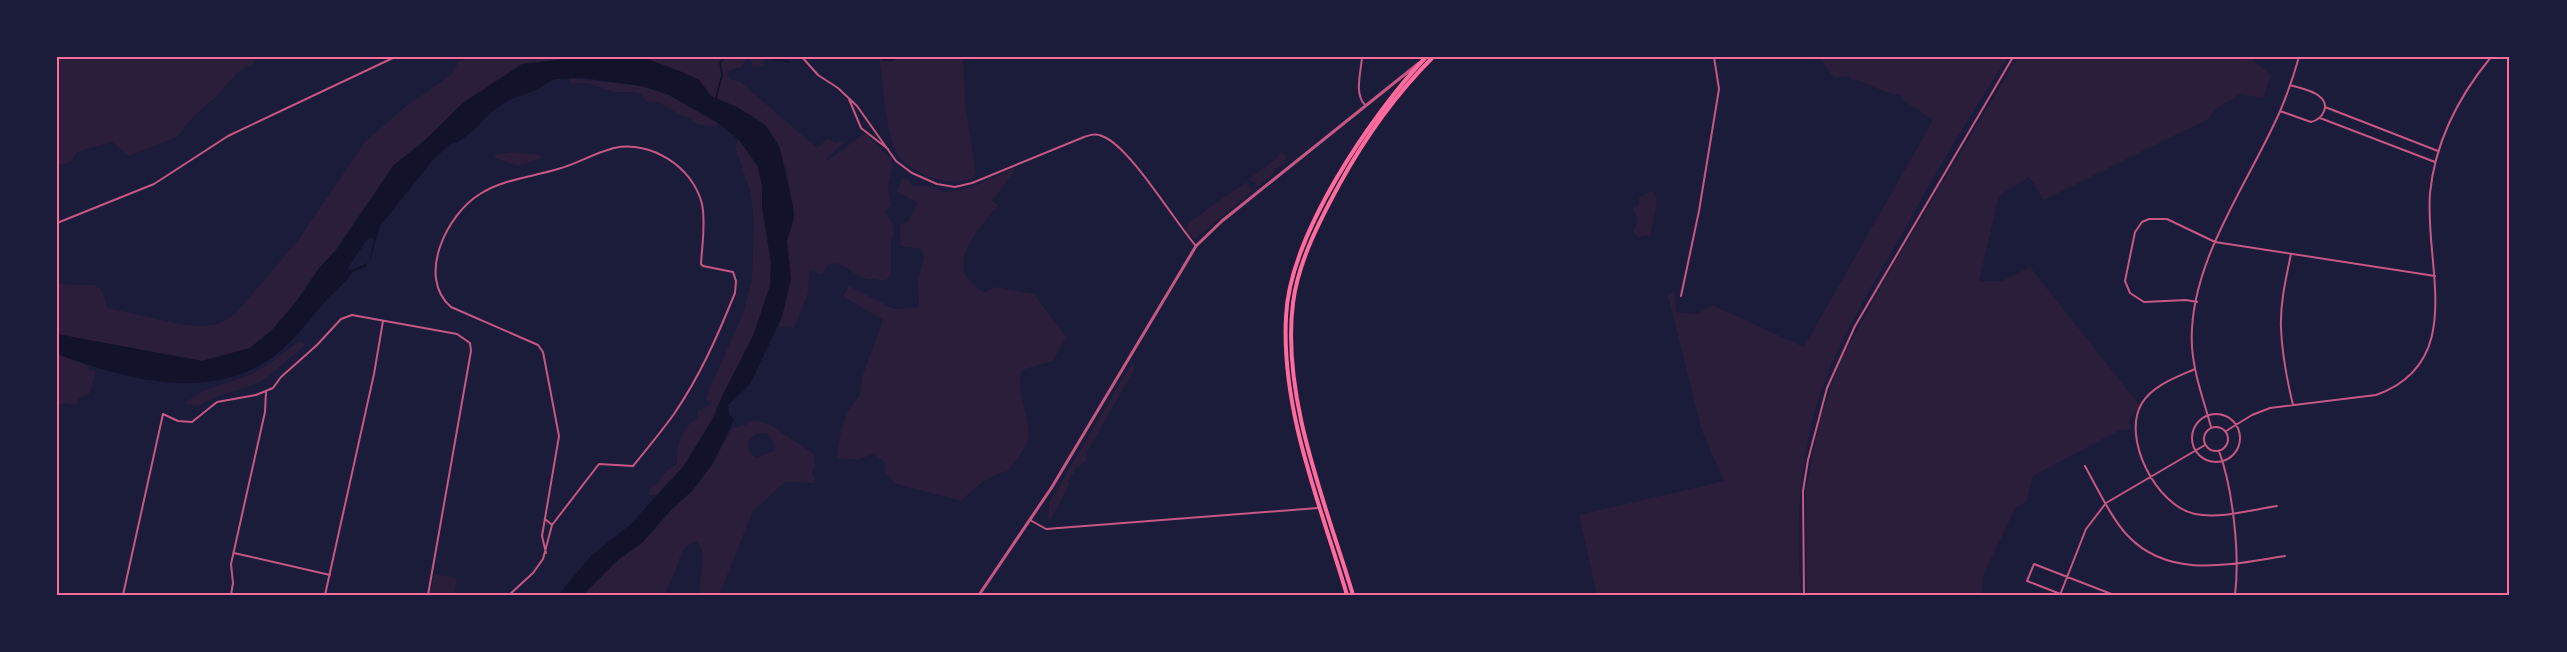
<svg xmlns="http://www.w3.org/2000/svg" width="2567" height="652" font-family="'Open Sans',sans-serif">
<rect width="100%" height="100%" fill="#1b1b3a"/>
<!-- green -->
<path fill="#2a1e3b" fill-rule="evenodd" d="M57,57H256L253,64L238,72L216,97L194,116L177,137L129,156L112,142L77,152L72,161L57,166Z
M470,57H582L522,64L463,103L424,141L393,166L336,250L320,267L296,302L272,330L250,348L202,361L57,334V284L93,285L101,289L108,308L180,324L199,326L219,324L235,314L299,239L365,142L404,108L452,74L459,61Z
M636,57H708L709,61L712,57H765L763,66L753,67L750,57L746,58L742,67L729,70L727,75L731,80L739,81L817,148L827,139L836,143L844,140L843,144L827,157V161L865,133L891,159L892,167L888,188L891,207L887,208L885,212L893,225L894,236L891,240V275L886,280C878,280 868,280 861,277C849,271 844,261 829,264L822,274L809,269L808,293L794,328L781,327L778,324L782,316L787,240L794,218L788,178L779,146L773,136L765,125L751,115L711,96L699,80L664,65Z
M879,57H963L965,105L976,174C968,183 956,182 945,181C929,179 906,168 897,154C886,135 883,81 879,57Z
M1819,57H2008C1970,114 1936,172 1903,232C1876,280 1845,328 1825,380C1799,448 1795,524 1801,595H1597L1579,515L1724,481L1702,431L1668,296L1674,291L1676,312L1697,314L1712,305L1804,347L1933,120L1904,101L1902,95C1884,94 1869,83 1851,79L1850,76L1834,78Z
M2018,57H2249L2271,75L2263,98L2240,94L2217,108L2208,119L2044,200L2029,177L1999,196L1979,281H2002L2030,267L2137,402L2139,407L2129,420L2130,429L2118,431L2033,476L2026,502L2016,507L1984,573L1981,595H1807L1806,491L1820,419L1841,359L1895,262Z
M569,78L642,86L669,95L718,123L716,127L696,124L691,119L678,114L660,103L646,101L642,95L635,92H614L586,83L572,84Z
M739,140L758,167L762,186V207L771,262L770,286L753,336L698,446L683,467L656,495H649L651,486L657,484L665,472L677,464C675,446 682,428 697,418L698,411L711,404L706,400L708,392L743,314L752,279L754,222L751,194L735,146Z
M1281,151L1286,157L1284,163L1278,168H1274L1275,172L1258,186L1249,179L1278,157Z
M513,152L540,155L542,158L518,166L493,157L497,154Z
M1014,168L1015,170L992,201L998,205C985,223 953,253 966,276C969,282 978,288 984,293L995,287L1034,294L1066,337L1053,361L1022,370C1014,391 1031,416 1028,439C1026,449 1014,462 1008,471C989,475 975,486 962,501L896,484L886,473L884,461L873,454L858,460L837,458C839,438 843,410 860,396L862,377L883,320L843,296L849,286L894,309L919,307L918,282L924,257L922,249L901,246L900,225L908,222L918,203L897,192L902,178L909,180L912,186H927L943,192L956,191L972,187Z
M1246,182L1252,191L1195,239L1186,232L1187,224Z
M1651,191L1654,192L1657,199L1650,238L1647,235L1638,237L1633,232L1638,221L1633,208L1639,205V198Z
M299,342L306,345C291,356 277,371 261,381C244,391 214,394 200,406L185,404C200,387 233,383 253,373C270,365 283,352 299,342Z
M57,354L87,365L89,370L96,371L90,393L79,398L77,405L64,403L57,405Z
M1131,364L1134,366V370L1087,452L1086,461L1074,470V475L1072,474L1067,482L1070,484L1050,520L1048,519L1049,503Z
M754,420L769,424L814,454L815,467L812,472L816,483L785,482L753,511L719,595H700C698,580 709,553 697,542C680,544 680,560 675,572C672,581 667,585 666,595H583L619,559L642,543L671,510L692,491L712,465L732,428L745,425ZM766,433L773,441L775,450L756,458L749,451L748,441L756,434Z
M434,574L457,578L454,595H430Z"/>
<!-- water -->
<path fill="#12122b" d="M582,57H642L682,72L699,80L711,96L737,107L765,125L779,146L793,206L794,218L787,240L791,279L782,317L750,384L728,405L729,415L734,419L712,465L692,491L671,510L642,543L619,559L583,595H558L592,555L630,525L683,467L714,417L723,394L753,336L770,286L771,262L762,207V186L758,167L750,155L739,140L718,123L669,95L642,86L583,78L555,79L536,90L507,101L490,113L473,131L458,142L450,144L432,161L380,226L369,263L374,239L372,237L366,241L347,269L352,270L367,263V266L353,272C344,285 331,294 321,306C306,324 290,345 270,359C205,403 124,378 57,354V334L202,361L250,348L272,330L296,302L320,267L336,250L393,166L424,141L463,103L522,64Z"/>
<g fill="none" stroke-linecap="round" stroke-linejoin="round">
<!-- stream -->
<path stroke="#12122b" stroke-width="1.5" d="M764,57C772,61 780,58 789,62
M883,60H893L899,57
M716,98L722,75L720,63L725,57"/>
<!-- minor -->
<path stroke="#c65784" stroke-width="2" d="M802,57L818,75L838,88L857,106L896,161L912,173L937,184L955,187L972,183L1084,137C1090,135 1096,133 1102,136C1130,146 1174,221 1196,246
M1362,57C1361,72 1354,94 1365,105
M849,99L861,128L888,149
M2325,107L2438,151
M2280,111L2311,122C2323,119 2331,105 2319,96C2312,90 2299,88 2290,85
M2320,118L2435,162
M57,223L154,184L228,136L395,57
M2291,254C2286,278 2280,303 2281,328C2282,354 2287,380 2293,405
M1681,296L1699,211L1719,89L1714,57
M2197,302L2186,300L2144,302L2130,293L2125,281L2135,232L2142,222L2149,219H2167L2215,242L2435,276
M2195,369C2177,377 2153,385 2142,403C2121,437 2156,506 2195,514C2220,519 2251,510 2277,506
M2192 438a24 24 0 1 1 48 0a24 24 0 1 1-48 0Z
M2204 439a12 12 0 1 1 24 0a12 12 0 1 1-24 0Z
M2211,427C2204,401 2194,375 2192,347C2187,263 2250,182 2281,109C2288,92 2294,75 2299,57
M2226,431L2252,415L2270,408L2376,395C2468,362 2424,265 2430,193C2435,143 2459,96 2491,57
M2219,451C2233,489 2240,555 2235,595
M2085,466C2096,486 2113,521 2128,536C2170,580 2232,564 2285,556
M1030,520L1046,529L1318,508
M234,553L330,575
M546,553L542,536L559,436L543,352L538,345L451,307C416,277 447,214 480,194C503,179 532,177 558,169C577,164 594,153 614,148C651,140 693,167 702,204C706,223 702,245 701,264L703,266L733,272L736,281L735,293C718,335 700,376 674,414C661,432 647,449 633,466L599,464L552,525
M123,595L163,414L178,421L192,422L217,402L256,395L273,388L281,377L317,345L341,319L352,315L457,334L470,343L471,351L428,595
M231,595L233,583L231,564L265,412L266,392
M325,595L374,374L383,321
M509,595L533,573L543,559L552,525L545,519
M1804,595L1803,491L1808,460L1827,388L1855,326L2013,57
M2060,595L2086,529L2106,503L2205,445
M2063,595L2027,581L2034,564L2114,595"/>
<!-- tertiary -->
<path stroke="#c65784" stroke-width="3" d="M979,595L1052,487L1196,246L1222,221L1419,63"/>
<!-- secondary -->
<path stroke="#ff6b9d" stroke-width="4" d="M1347,595C1321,506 1281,412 1286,317C1289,236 1371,115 1426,57
M1353,595C1326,504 1281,398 1293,303C1298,262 1320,220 1339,185C1364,139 1396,94 1433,57"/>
</g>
<!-- border -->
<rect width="2567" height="652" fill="none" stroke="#1b1b3a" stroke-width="117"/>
<rect x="58" y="58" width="2450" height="536" fill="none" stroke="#ff6b9d" stroke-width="2"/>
</svg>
